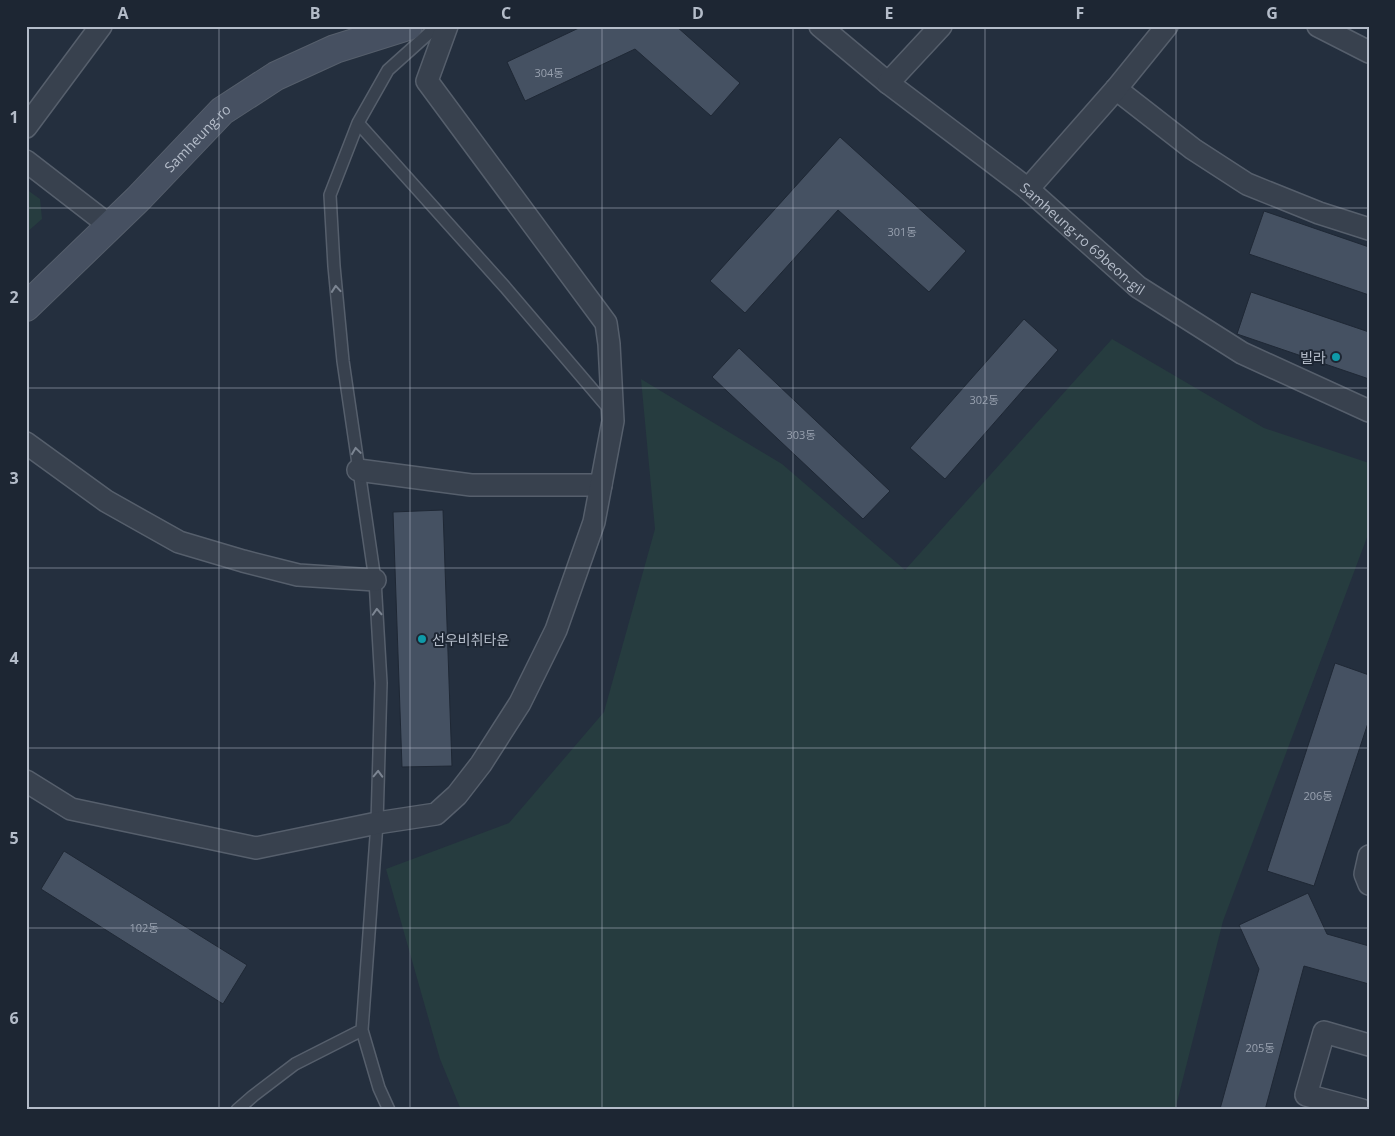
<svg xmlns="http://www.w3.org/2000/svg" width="1395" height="1136" font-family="'Open Sans','Noto Sans KR',sans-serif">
<rect width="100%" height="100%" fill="#242f3e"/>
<!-- green -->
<path fill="#263c3f" d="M26,189L40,199L42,219L26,233Z
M1112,339L1264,428L1369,463V532L1223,921L1175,1110H461L440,1059L386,869L509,823L604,712L655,529L641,379L782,464L905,570Z"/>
<!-- building -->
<path fill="#455162" stroke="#1f2835" d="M583,26H676L740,83L711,116L635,49L525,101L507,62Z
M840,137L966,251L929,292L838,210L745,313L710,281Z
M1264,211L1369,247V295L1249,254Z
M1251,292L1369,332V379L1237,334Z
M1024,319L1058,350L945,479L910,448Z
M739,348L890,491L863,519L712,377Z
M443,510L452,766L402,767L393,512Z
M1335,663L1369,675V720L1314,886L1267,871Z
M64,851L247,965L223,1004L41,889Z
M1308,893L1327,934L1369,946V984L1304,966L1265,1110L1220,1109L1259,969L1239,925Z"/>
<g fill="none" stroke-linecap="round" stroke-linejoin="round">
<defs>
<path id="lane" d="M358,123L505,287L610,410
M237,1110L253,1096L295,1064L362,1030
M389,1110L379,1088L362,1030L377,823L381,683L375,580L343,361L334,266L330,195L358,123L388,70L437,26"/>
<g id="street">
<path id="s1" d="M820,26L888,83L1028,189L1138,287L1242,353L1369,411"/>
<path d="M1318,26L1369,52"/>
<path d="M888,83L941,26"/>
<path d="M1116,89L1193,149L1247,184L1319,213L1369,229"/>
<path d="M26,127L101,26"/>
<path d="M26,161L110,226"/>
<path d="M1028,189L1116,89L1167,26"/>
<path d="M26,443L106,501L179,542L243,561L298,575L375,580"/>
<path d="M358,470L471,485H601"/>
<path d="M26,781L71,809L256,848L377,823L436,814L457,795L481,764L520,703L556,630L594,522L613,421L609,344L606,323L427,81L447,26"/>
<path d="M1369,856L1365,874L1369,884"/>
<path d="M1362,1110L1306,1095L1324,1032L1369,1045"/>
</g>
<g id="secondary">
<path id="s2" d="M26,307L138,199L222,111L276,76L335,49L408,26"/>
</g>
</defs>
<!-- lane casing -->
<use href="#lane" stroke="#565f6c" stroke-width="14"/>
<!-- street casing -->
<use href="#street" stroke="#565f6c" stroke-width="24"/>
<!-- secondary casing -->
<use href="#secondary" stroke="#565f6c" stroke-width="30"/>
<!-- lane -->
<use href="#lane" stroke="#38414e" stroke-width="11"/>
<!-- street -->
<use href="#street" stroke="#38414e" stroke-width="21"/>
<!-- secondary -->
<use href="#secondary" stroke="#465061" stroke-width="28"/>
</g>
<!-- one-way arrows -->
<defs><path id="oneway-chevron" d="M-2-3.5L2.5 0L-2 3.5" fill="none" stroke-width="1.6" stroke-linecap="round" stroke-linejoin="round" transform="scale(1.25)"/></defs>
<g stroke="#7c8592">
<use href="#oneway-chevron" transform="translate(336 289) rotate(-95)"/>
<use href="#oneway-chevron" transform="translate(356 451) rotate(-98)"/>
<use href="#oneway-chevron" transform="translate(377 612) rotate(-93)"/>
<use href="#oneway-chevron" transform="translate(378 774) rotate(-88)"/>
</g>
<!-- grid -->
<path fill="none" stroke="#b4bcc9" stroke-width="1" stroke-opacity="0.55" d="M219,26V1110M410,26V1110M602,26V1110M793,26V1110M985,26V1110M1176,26V1110M26,208H1369M26,388H1369M26,568H1369M26,748H1369M26,928H1369"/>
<!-- markers -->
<g fill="#0f9aa8" stroke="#1d2633" stroke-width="2">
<circle cx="1336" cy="357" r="5"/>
<circle cx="422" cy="639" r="5"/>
</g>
<g text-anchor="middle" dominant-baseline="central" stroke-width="4" stroke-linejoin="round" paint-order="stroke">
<!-- number labels -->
<g font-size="11" fill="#98a1af">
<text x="549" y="72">304동</text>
<text x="902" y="231">301동</text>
<text x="984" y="399">302동</text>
<text x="801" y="434">303동</text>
<text x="1318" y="795">206동</text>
<text x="144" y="927">102동</text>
<text x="1260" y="1047">205동</text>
</g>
<!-- street labels -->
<g font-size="14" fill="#b4bcc9" stroke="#1d2633">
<text stroke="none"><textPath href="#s2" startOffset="241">Samheung-ro</textPath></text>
<text stroke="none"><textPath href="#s1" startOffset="338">Samheung-ro 69beon-gil</textPath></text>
</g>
<!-- poi labels -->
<g font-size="14" fill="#b4bcc9" stroke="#1d2633" text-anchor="end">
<text x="1326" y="357">빌라</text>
<text x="432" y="639" text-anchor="start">선우비취타운</text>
</g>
</g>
<!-- border -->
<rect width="1395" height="1136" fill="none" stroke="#1d2633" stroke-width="55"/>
<rect x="28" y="28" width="1340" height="1080" fill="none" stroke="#b4bcc9" stroke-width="2"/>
<g font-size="16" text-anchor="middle" font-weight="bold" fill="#b4bcc9">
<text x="123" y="19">A</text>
<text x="315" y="19">B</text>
<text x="506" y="19">C</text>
<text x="698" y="19">D</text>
<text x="889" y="19">E</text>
<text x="1080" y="19">F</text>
<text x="1272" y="19">G</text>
<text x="14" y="123">1</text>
<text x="14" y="303">2</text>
<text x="14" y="484">3</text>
<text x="14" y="664">4</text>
<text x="14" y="844">5</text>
<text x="14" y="1024">6</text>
</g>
</svg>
